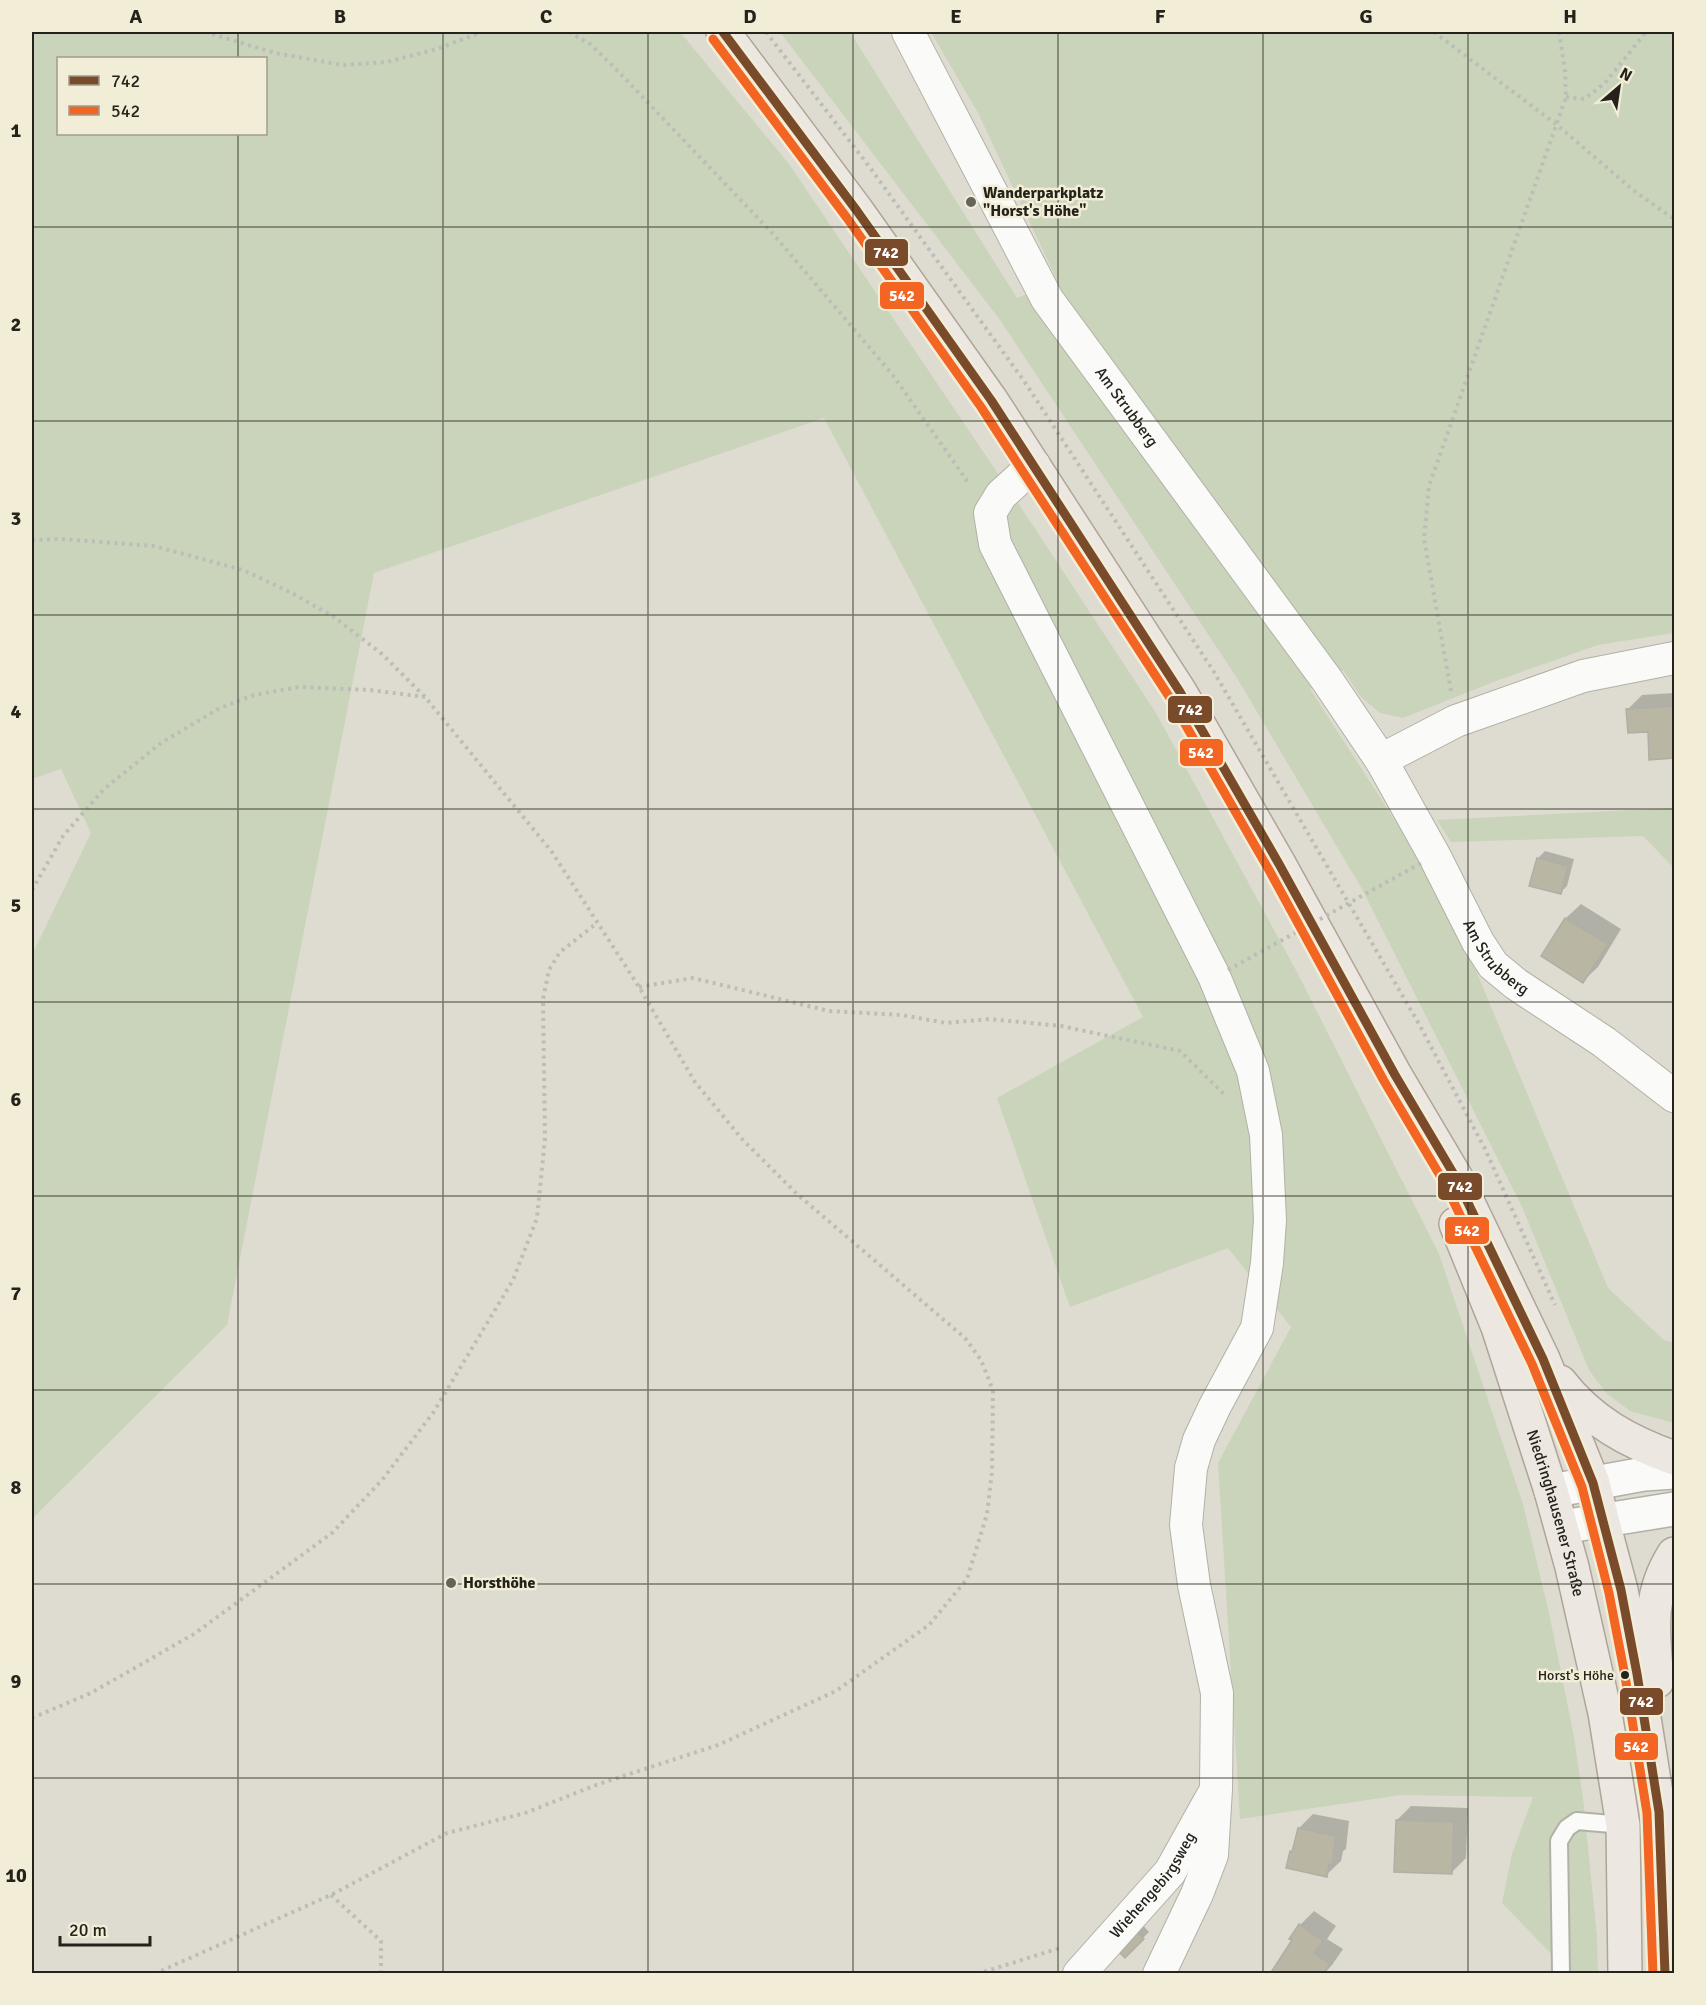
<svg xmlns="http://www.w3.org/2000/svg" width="1706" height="2005" font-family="Signika,sans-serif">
<rect width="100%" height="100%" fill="#dedcd0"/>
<!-- green -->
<path fill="#c9d4ba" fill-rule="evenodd" d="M32,32H680L789,164L1030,521L1156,713L1298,974L1439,1254L1523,1504L1549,1613L1574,1737L1583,1798L1597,1937L1598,1973H1570L1502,1903L1512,1854L1533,1797L1401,1795L1240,1819L1218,1463L1291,1327L1228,1248L1070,1307L997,1098L1143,1017L824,418L374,573L227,1325L32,1519V955L91,833L61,769L32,779ZM58,58H266V134H58Z
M780,32H850L1017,298L1058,282L978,113L931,32H1674V633L1598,645L1496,681L1403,718L1380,713L1361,697L1343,670L1310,689L1416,853L1472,961L1608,1288L1664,1340L1674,1343V1423L1630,1411L1606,1393L1589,1370L1523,1209L1362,889L1237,678L1000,320Z
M1674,808V868L1643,836L1451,842L1437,820Z"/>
<!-- shadow -->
<path fill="#0003" d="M1674,693V757L1650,758L1649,731L1628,709L1642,695Z
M1545,851L1574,859L1567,886L1560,893L1531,885L1538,858Z
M1581,904L1621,929L1598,967L1583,981L1543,956L1566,918Z
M1411,1806L1468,1808L1466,1858L1451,1873L1397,1820Z
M1313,1814L1349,1821L1346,1849L1343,1851L1341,1861L1326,1875L1291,1852L1295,1848L1299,1828Z
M1314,1911L1336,1926L1327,1939L1343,1949L1332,1965L1324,1974H1271L1294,1940L1300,1925Z
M1140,1922L1149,1932L1125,1956Z"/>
<!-- building -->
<path fill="#bab6a4" stroke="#b0aea6" stroke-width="1.5" d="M1674,706V758L1649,760L1648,732L1628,733L1626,709Z
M1537,858L1568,866L1561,894L1529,886Z
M1565,918L1608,944L1583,983L1541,956Z
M1396,1820L1454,1822L1452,1874L1394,1872Z
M1298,1828L1336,1836L1332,1865L1329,1864L1327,1877L1286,1868L1290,1851L1292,1852Z
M1299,1924L1323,1941L1314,1953L1330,1964L1323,1974H1270L1292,1940L1289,1939Z
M1132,1928L1144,1939L1125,1958L1114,1947Z"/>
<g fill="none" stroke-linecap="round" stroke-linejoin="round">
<defs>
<path id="lane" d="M1561,1974L1559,1841L1567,1828L1577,1821L1623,1825"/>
<g id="street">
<path id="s1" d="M908,32L1047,299L1327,680L1381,760L1434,855L1478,942L1493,965L1516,984L1604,1042L1674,1096"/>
<path d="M1034,465L1001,495L990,513L995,544L1214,976L1253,1071L1266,1135L1270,1220L1267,1263L1257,1328L1215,1406L1199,1440L1191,1468L1186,1525L1194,1585L1217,1693L1216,1789L1212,1855L1197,1894L1159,1974"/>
<path d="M1381,760L1456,721L1583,676L1674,658"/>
<path id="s2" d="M1079,1974L1170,1872L1213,1795"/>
</g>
<path id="secondary" d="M1551,1491L1644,1474L1674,1472
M1562,1527L1674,1509"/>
<g id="primary">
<path d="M723,32L857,211L991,400L1180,692L1279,864L1395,1075L1456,1178L1543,1359L1593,1483L1602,1519L1621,1590L1637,1674L1659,1812L1665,1974"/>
<path id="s3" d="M1456,1224L1498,1327L1551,1491L1572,1567L1605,1713L1623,1825L1625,1974"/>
<path d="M1560,1382C1590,1421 1629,1442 1674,1458"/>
<path d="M1657,1681C1653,1633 1647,1596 1674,1554"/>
</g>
</defs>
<!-- lane casing -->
<use href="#lane" stroke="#b2b1a7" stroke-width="20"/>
<!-- street casing -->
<use href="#street" stroke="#b2b1a7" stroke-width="34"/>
<!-- secondary casing -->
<use href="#secondary" stroke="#b2b1a7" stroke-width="36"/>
<!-- primary casing -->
<use href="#primary" stroke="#afa498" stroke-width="36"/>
<!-- path -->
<path stroke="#bdbdb8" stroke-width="4" stroke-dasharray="3 4.5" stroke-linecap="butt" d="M205,32L275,53L342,65L387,62L437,49L482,32
M569,32L590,44L614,67L774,235L892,374L970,485
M766,32L871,169L1024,381L1214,672L1419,1024L1485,1149L1555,1305
M1434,32L1557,125L1633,190L1674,219
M1566,97L1584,99L1605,83L1646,32
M32,540L61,539L154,546L243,570L290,592L334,617L382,654L425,697L552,852L639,987L695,1082L742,1139L797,1194L965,1338L981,1360L993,1390L992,1472L987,1514L967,1579L929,1625L836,1691L718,1745L596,1785L525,1813L447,1833L331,1895L154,1974
M1451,691L1424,539L1429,486L1566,97L1565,71L1559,32
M32,890L63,836L104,789L161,743L220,708L254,695L299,687L370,690L425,697
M639,987L693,978L829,1011L902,1015L946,1023L989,1019L1061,1026L1180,1051L1226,1096
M32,1718L91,1693L194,1634L332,1533L382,1480L433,1413L513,1280L537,1218L545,1138L543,999L549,970L560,952L597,923
M331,1895L381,1941V1974
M977,1974L1060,1948"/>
<!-- lane -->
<use href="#lane" stroke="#fafaf8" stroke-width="16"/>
<!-- street -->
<use href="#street" stroke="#fafaf8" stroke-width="32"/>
<!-- secondary -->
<use href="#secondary" stroke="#fafaf8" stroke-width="33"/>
<!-- primary -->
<use href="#primary" stroke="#ede7e2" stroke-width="33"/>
<!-- path-bridge -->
<path stroke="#bdbdb8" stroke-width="4" stroke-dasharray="3 4.5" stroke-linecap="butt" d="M1228,970L1423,862"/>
<defs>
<path id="bus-1" d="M723,32L857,211L991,400L1180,692L1279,864L1395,1075L1456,1178L1543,1359L1593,1483L1621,1590L1637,1674L1659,1812L1665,1974"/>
<path id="bus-2" d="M713,39L847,218L981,407L1170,698L1269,870L1384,1081L1445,1184L1532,1364L1582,1487L1609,1593L1625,1676L1647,1813L1653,1974"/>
</defs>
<!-- bus-1 casing -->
<use href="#bus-1" stroke="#f2edd7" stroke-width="14"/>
<!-- bus-2 casing -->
<use href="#bus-2" stroke="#f2edd7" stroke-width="14"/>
<!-- bus-1 -->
<use href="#bus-1" stroke="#7a4b2a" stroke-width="9"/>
<!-- bus-2 -->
<use href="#bus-2" stroke="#f26522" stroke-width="9"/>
</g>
<!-- grid -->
<path fill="none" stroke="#24221a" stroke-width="1.5" stroke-opacity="0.55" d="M238,32V58M443,32V1974M648,32V1974M853,32V1974M1058,32V1974M1263,32V1974M1468,32V1974M238,134V1974M32,227H1674M32,421H1674M32,615H1674M32,809H1674M32,1002H1674M32,1196H1674M32,1390H1674M32,1584H1674M32,1778H1674"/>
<!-- markers -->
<g fill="#65635a" stroke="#f2edd7" stroke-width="2">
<circle cx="971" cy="202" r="6"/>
<circle cx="451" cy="1583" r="6"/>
</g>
<circle fill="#24221a" stroke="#f2edd7" stroke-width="2" cx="1625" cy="1675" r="5"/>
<g text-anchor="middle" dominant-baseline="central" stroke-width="5" stroke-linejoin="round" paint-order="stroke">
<!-- bus labels -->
<g font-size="14" fill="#24221a" stroke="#f2edd7" text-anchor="end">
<text x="1614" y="1675">Horst's Höhe</text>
</g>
<!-- poi labels -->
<g font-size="16" font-weight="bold" fill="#24221a" stroke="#f2edd7" text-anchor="start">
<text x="983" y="193">Wanderparkplatz<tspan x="983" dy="18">"Horst's Höhe"</tspan></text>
<text x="463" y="1583">Horsthöhe</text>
</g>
<!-- street labels -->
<g font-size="16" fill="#24221a" stroke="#f2edd7">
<text stroke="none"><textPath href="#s1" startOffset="435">Am Strubberg</textPath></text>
<text stroke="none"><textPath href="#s1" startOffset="1100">Am Strubberg</textPath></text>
<text stroke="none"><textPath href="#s3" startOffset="306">Niedringhausener Straße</textPath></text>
<text stroke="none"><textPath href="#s2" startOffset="116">Wiehengebirgsweg</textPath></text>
</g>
</g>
<g stroke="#f2edd7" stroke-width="2">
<rect x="864" y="238" width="45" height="29" rx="6" fill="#7a4b2a"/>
<rect x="879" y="281" width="46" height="29" rx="6" fill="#f26522"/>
<rect x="1167" y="695" width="46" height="29" rx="6" fill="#7a4b2a"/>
<rect x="1179" y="738" width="45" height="29" rx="6" fill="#f26522"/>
<rect x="1437" y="1172" width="46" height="29" rx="6" fill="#7a4b2a"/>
<rect x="1444" y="1216" width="46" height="29" rx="6" fill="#f26522"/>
<rect x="1619" y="1687" width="45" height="29" rx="6" fill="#7a4b2a"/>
<rect x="1614" y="1732" width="45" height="29" rx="6" fill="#f26522"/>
</g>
<g font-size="16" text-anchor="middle" font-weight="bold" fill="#fff">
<text x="886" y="258">742</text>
<text x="902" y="301">542</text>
<text x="1190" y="715">742</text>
<text x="1201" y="758">542</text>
<text x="1460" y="1192">742</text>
<text x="1467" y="1236">542</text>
<text x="1641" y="1707">742</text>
<text x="1636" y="1752">542</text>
</g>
<!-- border -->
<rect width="1706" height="2005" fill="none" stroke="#f2edd7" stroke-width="66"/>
<!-- legend -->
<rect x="57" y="57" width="210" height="78" fill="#f2edd7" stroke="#a09c8b" stroke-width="1.5"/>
<rect x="69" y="76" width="30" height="9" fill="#7a4b2a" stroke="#a09c8b" stroke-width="1.5"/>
<text x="111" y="87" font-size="18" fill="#24221a">742</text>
<rect x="69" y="106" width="30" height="9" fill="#f26522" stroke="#a09c8b" stroke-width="1.5"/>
<text x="111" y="117" font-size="18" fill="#24221a">542</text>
<!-- north arrow -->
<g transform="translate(1619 87) rotate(29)" stroke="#f2edd7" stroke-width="4.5" paint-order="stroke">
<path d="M0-4.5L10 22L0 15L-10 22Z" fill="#24221a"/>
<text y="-9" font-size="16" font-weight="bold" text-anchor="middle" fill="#24221a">N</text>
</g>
<!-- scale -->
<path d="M60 1936v9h90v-9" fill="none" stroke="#24221a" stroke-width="3"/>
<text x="69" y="1936" font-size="18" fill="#24221a" stroke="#f2edd7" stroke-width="4.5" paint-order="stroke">20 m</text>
<rect x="33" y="33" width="1640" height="1939" fill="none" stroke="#24221a" stroke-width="2"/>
<g font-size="20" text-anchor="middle" font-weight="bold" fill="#24221a">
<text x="136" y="23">A</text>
<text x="340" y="23">B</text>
<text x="546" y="23">C</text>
<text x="750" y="23">D</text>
<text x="956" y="23">E</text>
<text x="1160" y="23">F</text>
<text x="1366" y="23">G</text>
<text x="1570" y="23">H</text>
<text x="16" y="137">1</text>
<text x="16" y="331">2</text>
<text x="16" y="525">3</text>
<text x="16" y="718">4</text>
<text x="16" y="912">5</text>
<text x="16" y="1106">6</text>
<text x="16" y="1300">7</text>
<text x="16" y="1494">8</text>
<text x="16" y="1688">9</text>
<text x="16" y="1882">10</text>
</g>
</svg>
